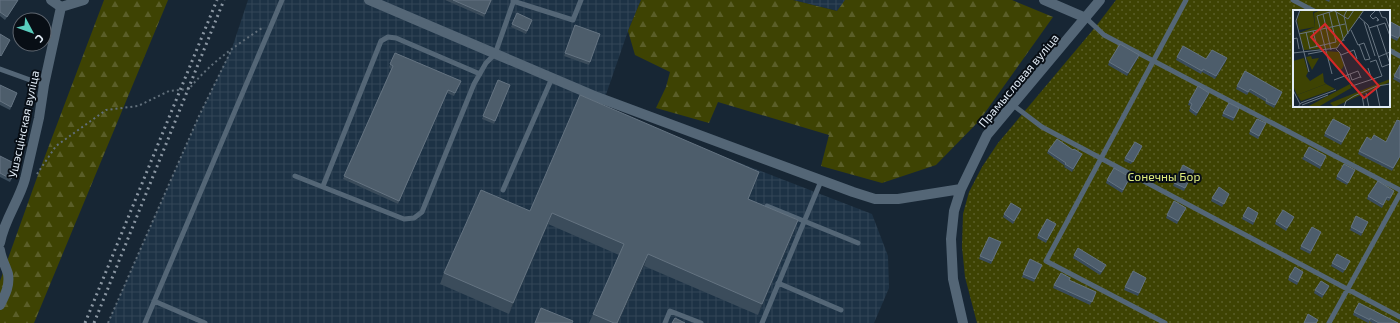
<svg xmlns="http://www.w3.org/2000/svg" width="1400" height="323" font-family="'Exo 2',sans-serif">
<defs>
<pattern id="industrial-grid" width="8" height="8" patternUnits="userSpaceOnUse"><rect width="8" height="8" fill="#1d3245"/><path d="M0 4h8M4 0v8" fill="none" stroke="#334657"/></pattern>
<pattern id="forest-firs" width="22" height="20" patternUnits="userSpaceOnUse"><rect width="22" height="20" fill="#3e4303"/><path d="M5 1l3.5 6h-7zM16 11l3.5 6h-7z" fill="#5a5e28"/></pattern>
<pattern id="garden-dots" width="8" height="8" patternUnits="userSpaceOnUse"><rect width="8" height="8" fill="#3e4303"/><path d="M2 2h.1M6 6h.1" fill="none" stroke="#5a5e28" stroke-width="1.8" stroke-linecap="round"/></pattern>
</defs>
<rect width="100%" height="100%" fill="#172634"/>
<!-- industrial -->
<path fill="url(#industrial-grid)" d="M248,0H641L628,31L601,109L872,214L888,256L889,288L874,323H108L199,116L232,48Z
M793,0H845L838,11Z"/>
<!-- forest -->
<path fill="url(#forest-firs)" d="M104,0H168L34,323H0V281L39,172Z
M641,0H793L837,11L845,0H1012L1053,17L979,121L936,165L882,183L821,166L829,135L718,102L709,123L656,108L666,87L670,72L635,55L628,31Z"/>
<!-- garden -->
<path fill="url(#garden-dots)" fill-rule="evenodd" d="M1116,0H1400V323H977L965,277L962,247L963,214L969,192L982,167L998,143L1097,25ZM1294,11H1389V106H1294Z"/>
<g fill="none" stroke-linecap="round" stroke-linejoin="round">
<!-- path -->
<path stroke="#616f7b" stroke-width="2" stroke-dasharray="2 3" stroke-linecap="butt" d="M37,174L56,146L106,110L138,106L169,91L189,89C209,64 235,46 262,28
M108,323L199,116L232,49"/>
<!-- lane -->
<path stroke="#546676" stroke-width="5" d="M1293,0L1314,11
M513,1L573,20L581,0
M1086,18L1104,35L1400,190
M1389,50L1400,56
M0,69L44,85
M1013,105L1042,127L1400,317
M295,176L404,219L414,218L422,212L474,84L486,63L495,54L514,0
M323,186L381,41L388,37L396,38L480,74
M503,190L552,78
M767,206L858,243
M778,283L841,310
M154,301L205,323
M145,323L282,0
M665,323L670,311L701,323
M762,323L821,181
M1165,323L1046,261L1186,0
M1329,323L1400,194"/>
<!-- street -->
<path stroke="#546676" stroke-width="10" d="M51,0L61,7
M369,0L597,97L853,192L875,199H898L961,189
M1044,0L1086,18
M0,243C4,220 19,201 25,179L39,118L44,85L61,7L84,0
M0,250C1,259 6,266 8,274C10,286 5,295 0,305
M963,323L953,279L951,239L954,211L961,189L987,135L1100,0"/>
<!-- rail -->
<path stroke="#8b97a3" stroke-width="3" stroke-dasharray="2 4" stroke-linecap="butt" d="M85,323L217,0
M94,323L224,0"/>
</g>
<!-- wall -->
<path fill="#3b4c5b" d="M0,0H18L17,2L5,20L0,16Z
M445,0H492L484,17Z
M1325,0H1330L1329,2Z
M517,13L532,20L526,34L511,27Z
M1389,21L1400,27V36L1397,41L1389,37Z
M575,25L600,34L589,65L564,56Z
M395,53L461,81L454,96L447,93L398,204L343,179L391,69L389,67Z
M1139,55L1138,58L1127,76L1108,65L1109,62Z
M1177,57L1206,59L1226,61L1215,79L1202,72L1201,74L1176,60Z
M1400,65V83L1393,79Z
M498,80L510,85L494,124L482,119Z
M0,85L17,93L10,110L0,105Z
M1237,86L1281,95L1274,108L1265,103L1266,102L1249,92L1247,95L1236,89Z
M1209,93L1196,116L1189,111L1191,106L1188,105L1189,102Z
M1238,111L1233,121L1222,116L1223,113Z
M1266,123L1258,139L1249,134L1250,131Z
M1350,128L1341,145L1324,136L1325,133Z
M1371,140L1400,157L1392,171L1358,154L1359,151Z
M1142,146L1141,149L1131,164L1124,161L1125,158Z
M1073,150L1082,154L1072,172L1064,167L1065,166L1047,153L1048,151Z
M0,156L17,168L10,182L0,177Z
M1304,156H1326L1320,169L1302,159Z
M1194,171L1184,191L1173,186L1174,183Z
M759,172L748,199L798,220L794,232L758,315L644,266L618,323H589L593,314L619,255L548,224L509,314L440,284L444,273L530,211Z
M1354,173L1347,185L1336,179L1337,176Z
M1107,180H1129L1122,193L1106,183Z
M1229,194L1222,207L1211,201L1212,198Z
M1393,194L1389,201L1386,200L1382,208L1367,199L1368,196Z
M1186,208L1177,224L1166,218L1167,215Z
M1021,209L1020,212L1013,224L1003,217L1004,214Z
M1243,216H1257L1253,225L1242,219Z
M1293,220L1286,231L1275,224L1276,221Z
M1056,224L1046,243L1037,238L1038,235Z
M1367,225L1361,236L1350,230L1351,227Z
M1321,232L1310,254L1300,249L1301,246Z
M1000,245L991,264L979,259L980,256Z
M1074,255L1105,268L1100,275L1073,258Z
M1350,261L1343,273L1331,266L1332,263Z
M1040,268L1034,282L1022,277L1023,274Z
M1303,272L1297,285L1288,280L1289,277Z
M1070,278L1069,280L1095,295L1090,305L1053,288L1054,285Z
M1146,278L1138,296L1124,290L1125,287Z
M1329,286L1328,289L1322,298L1314,293L1315,290Z
M1354,312L1398,323H1372L1369,321V323H1368L1353,315Z"/>
<!-- shaded-wall -->
<path fill="#253644" d="M1139,55L1138,58L1127,76L1128,73Z
M1227,58L1226,61L1215,79L1216,76Z
M1209,93L1208,96L1196,116L1197,113Z
M1082,154L1081,156L1072,172L1073,169Z
M759,172L755,183L744,210L748,199Z
M552,213L548,224L509,314L513,303Z
M798,220L794,232L758,315L762,304Z
M648,254L644,266L618,323H617Z"/>
<!-- building -->
<path fill="#4d5d6b" stroke="#647381" d="M0,0H18L7,17L0,12Z
M453,0H491L485,14Z
M517,13L532,20L527,31L512,24Z
M1389,21L1400,27V35L1398,38L1389,34Z
M575,25L600,34L590,62L565,53Z
M0,34L10,40L1,56L0,55Z
M1120,44L1139,55L1128,73L1109,62Z
M1183,46L1206,59L1212,50L1227,58L1216,76L1203,69L1202,71L1177,57Z
M395,53L461,81L455,93L448,90L399,201L344,176L393,66L390,64Z
M1400,65V79L1394,76Z
M1245,71L1282,92L1275,105L1266,101L1267,99L1250,89L1248,92L1237,86Z
M498,80L510,85L495,121L483,116Z
M0,85L17,93L11,107L0,101Z
M1198,86L1209,93L1197,113L1190,108L1192,104L1189,102Z
M580,95L759,172L748,199L798,220L762,304L648,254L617,323H614L593,314L624,244L552,213L513,303L444,273L481,190L530,211Z
M1229,103L1239,108L1234,118L1223,113Z
M1257,119L1266,123L1259,136L1250,131Z
M1333,119L1350,128L1342,142L1325,133Z
M1397,120L1400,121V156L1393,168L1359,151L1367,137L1371,140L1374,135L1386,142Z
M1057,139L1073,150L1074,149L1082,154L1073,169L1065,164L1066,163L1048,151Z
M1135,142L1142,146L1133,162L1125,158Z
M1309,147L1326,156L1321,166L1304,156Z
M0,156L18,165L11,179L0,173Z
M1344,164L1355,170L1348,183L1337,176Z
M1183,165L1194,171L1185,188L1174,183Z
M1114,168L1130,177L1123,190L1107,180Z
M1378,181L1394,191L1390,198L1387,197L1383,205L1368,196Z
M1219,187L1229,194L1224,204L1212,198Z
M1174,201L1186,208L1178,221L1167,215Z
M1011,203L1021,209L1014,221L1004,214Z
M1248,207L1258,213L1254,222L1243,216Z
M1283,210L1294,217L1287,228L1276,221Z
M1356,216L1368,222L1362,233L1351,227Z
M1047,219L1056,224L1047,240L1038,235Z
M1312,227L1321,232L1311,251L1301,246Z
M989,237L1001,242L992,261L980,256Z
M1078,248L1106,265L1101,272L1074,255Z
M1337,254L1350,261L1345,270L1332,263Z
M1030,259L1042,265L1035,279L1023,274Z
M1295,267L1303,272L1298,282L1289,277Z
M1133,271L1146,278L1139,293L1125,287Z
M1061,273L1070,278L1069,280L1096,292L1092,302L1054,285Z
M1321,281L1329,286L1323,295L1315,290Z
M1359,303L1398,323H1379L1370,318V320L1354,312Z
M541,308L573,321L572,323H535Z
M1308,314L1318,320L1316,323H1304Z
M675,318L685,323H672Z"/>
<g text-anchor="middle" dominant-baseline="central" stroke-width="4" stroke-linejoin="round" paint-order="stroke">
<!-- street labels -->
<g font-size="12" fill="#e1ebf5" stroke="#080e15">
<text transform="translate(1018 80) rotate(-50)">Прамысловая вуліца</text>
<text transform="translate(23 124) rotate(-78)">Ушэсцінская вуліца</text>
</g>
<!-- park labels -->
<g font-size="12" fill="#dfec7d" stroke="#080e15">
<text x="1164" y="176">Сонечны Бор</text>
</g>
</g>
<!-- overview -->
<g transform="translate(1293 10)">
<rect width="97" height="97" fill="#172634"/>
<path d="M8,0H27L20,2L22,17L6,20L4,10ZM32,41L46,42L51,55L49,59L46,60L40,51H36ZM18,46L19,49L26,48L19,60L13,47ZM11,48L15,62L13,66L17,71L30,63L31,72L33,74L4,85L0,76V51ZM97,69V72L41,97L37,93ZM57,74L58,78L25,97H14Z" fill="#3e4303"/>
<path d="M28,0H71L44,38L11,40L6,23L22,17L21,3ZM33,74L42,79L8,91L4,85Z" fill="#3e4303"/>
<path fill="none" stroke="#687581" stroke-width="1" d="M7,0L3,11L16,62M40,0L55,9L61,0M54,0L51,6L55,24M83,0L77,6L80,9L83,7L86,10L84,11L85,9M86,0L89,7L93,8L97,20M43,2L51,31M30,4L38,40M66,7L75,15L89,57L97,54L84,15M71,12L82,46M76,18L92,13L97,26M58,20L65,35L71,33L77,49L72,50L66,34M20,21L24,37M13,22L17,39M6,24L52,14M0,29L4,28L6,39M17,38L43,32L36,2M43,39L47,43L59,76L89,66L83,50L77,52M0,43L44,38L71,0M15,44L31,41M48,45L61,40L64,49M85,47L97,42M75,58L79,70M39,64L24,6L43,0M57,64L59,70L67,67M41,70L65,61L68,68M83,78L87,97M0,80L7,94M73,83L76,97M69,85L71,97M9,95L35,85M5,97L8,93L43,80M51,97L53,91L61,86L84,76L97,74"/>
<path fill="#d62828" fill-opacity="0.15" stroke="#d62828" stroke-width="2" d="M32,14L86,76L71,88L18,27Z"/>
<rect width="97" height="97" fill="none" stroke="#e1ebf5" stroke-width="2"/>
</g>
<!-- north arrow -->
<g transform="translate(32 32) rotate(131)"><circle r="19" fill="#080e15" stroke="#5f666f"/>
<path d="M0-3L7 15L0 10L-7 15Z" fill="#59cebe"/>
<text y="-6" font-size="11" font-weight="bold" text-anchor="middle" fill="#e1ebf5">С</text>
</g>
</svg>
